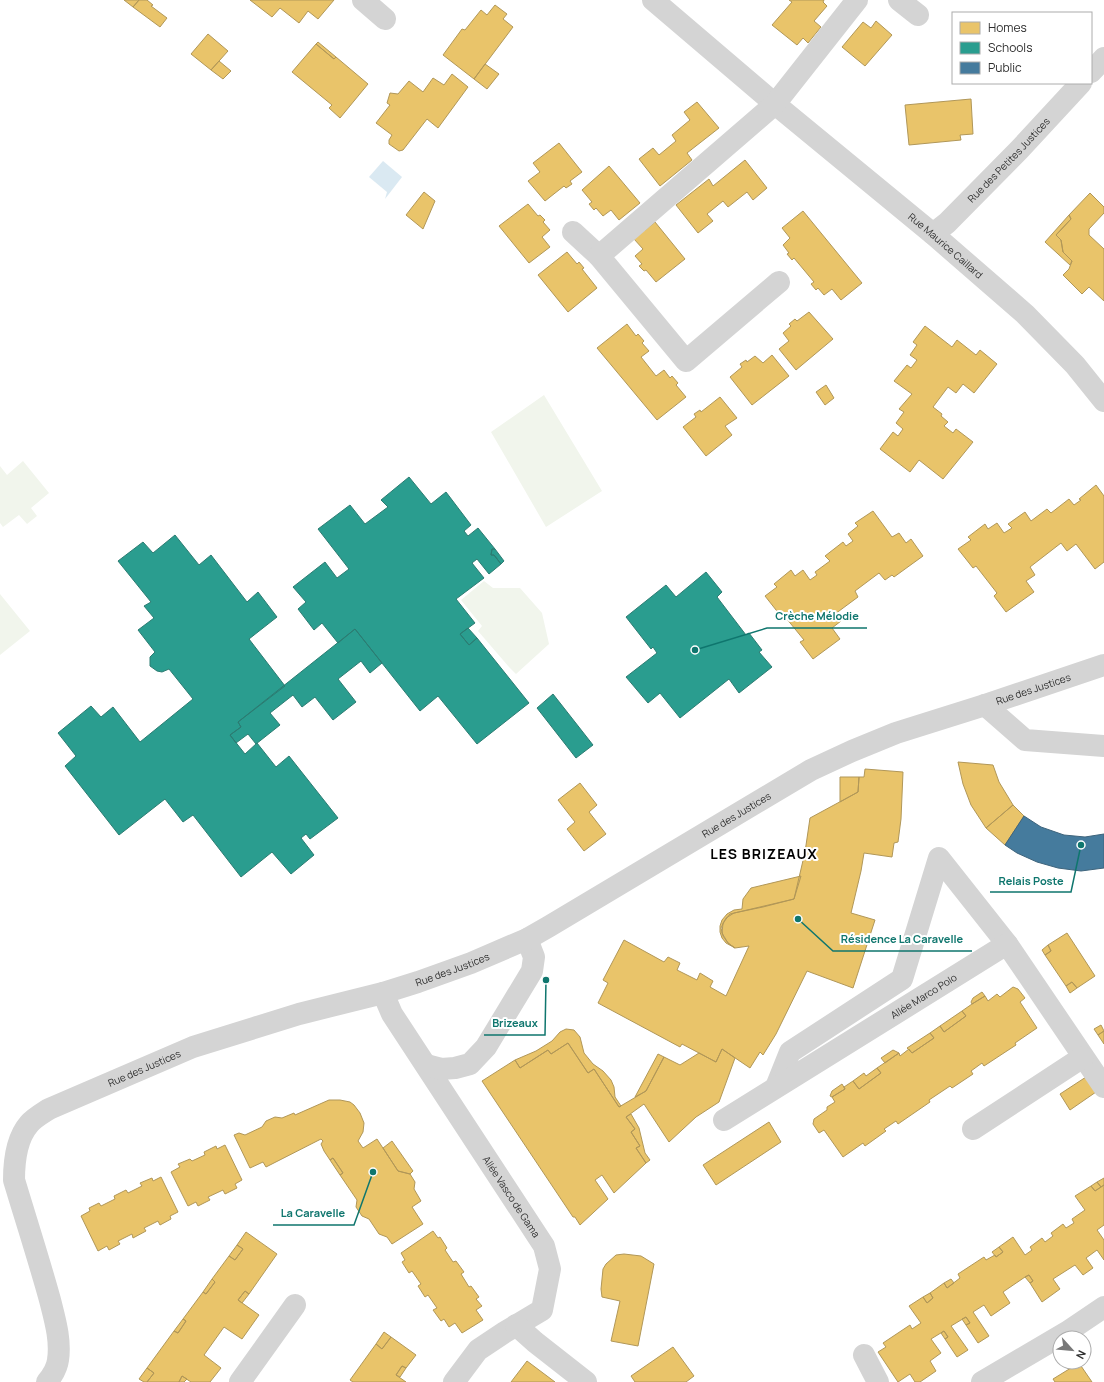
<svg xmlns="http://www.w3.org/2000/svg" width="1104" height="1382" font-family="Manrope,sans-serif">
<rect width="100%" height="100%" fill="#fff"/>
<!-- green -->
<path fill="#f1f5ec" d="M544,395L602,491L546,527L491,432Z
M23,461L49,493L31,508L37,516L27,524L19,515L3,527L0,523V466L7,475Z
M484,581L493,588H520L542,613L549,644L516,674L509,667L478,631L482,626L461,600Z
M0,594L30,631L0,655Z"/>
<!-- water -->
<path fill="#dae9f2" d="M383,161L402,177L385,199L387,192L369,177Z"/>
<!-- homes -->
<path fill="#e9c46a" stroke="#b19758" d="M124,0H139L133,7Z
M139,0H147L153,5L151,6L167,18L160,27L133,7Z
M250,0H334L318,19L308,11L299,23L280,8L272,17Z
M789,0H824L823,2L827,6L814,21L821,27L808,43L803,38L797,45L772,25L792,2Z
M495,5L507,14L503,19L513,27L474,79L443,55L462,29L465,30L481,10L487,15Z
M876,21L892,35L865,66L842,47L863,22L871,28Z
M208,34L228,51L211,70L191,54Z
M318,42L336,57L334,59L316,44Z
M316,44L334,59L336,57L368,84L340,118L329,108L332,105L292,72Z
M219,61L231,71L223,79L211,70Z
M485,64L499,74L487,89L474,79Z
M452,74L468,87L438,128L427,119L403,150L399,151L389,144V140L392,135L376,123L390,105L387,103L390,93L398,94L409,81L423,92L433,78L444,85Z
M971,99L973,134L960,135L961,140L909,145L905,105Z
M697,102L719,128L687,153L692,160L660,186L639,159L653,148L659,155L676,141L672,135L690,120L684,112Z
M559,143L582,172L570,181L572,184L566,188L564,186L545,201L528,181L540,172L533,163Z
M745,160L767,188L753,200L747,192L728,207L723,201L707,214L713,221L698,233L676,205L709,179L713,186Z
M609,166L640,203L619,220L611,210L603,216L596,208L594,210L589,204L592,202L582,190Z
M424,192L435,201L423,229L406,215Z
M1090,193L1104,207V213L1089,229V235L1104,249V301L1089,287L1082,294L1063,275L1069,269L1072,261L1063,252L1061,240L1056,235L1071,219L1069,215Z
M528,204L538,216L540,215L545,220L543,222L550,230L542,237L550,247L529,263L499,226Z
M803,211L862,283L841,300L832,289L824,295L818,288L816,290L811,284L814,282L794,258L792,260L787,254L789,253L783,245L790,238L782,228Z
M1069,215L1071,219L1056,235L1061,240L1063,252L1072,261L1070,265L1045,242Z
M655,222L685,259L656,282L646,270L644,271L639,266L642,264L635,256L643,249L634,239Z
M567,252L577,264L579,262L584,268L582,269L597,288L568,312L538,275Z
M809,312L833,339L796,370L779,349L789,341L783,333L791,326L789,324L795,319L797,321Z
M627,324L636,336L638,334L644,341L642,343L649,351L641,357L656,376L664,370L670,378L672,376L678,383L676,385L686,397L657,420L597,348Z
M925,326L952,347L957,340L976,355L980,350L997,364L974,393L963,384L956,393L948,387L933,407L942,414L941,416L948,422L944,426L953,433L956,429L973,442L943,479L919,460L910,472L880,449L893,432L898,436L903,429L896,423L904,412L899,409L912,394L894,381L907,365L911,368L917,360L910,355L917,345L913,342Z
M772,355L789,376L752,405L730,377L742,367L740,364L746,360L747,362L755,356L763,363Z
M826,385L834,398L825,405L816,392Z
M720,397L737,418L725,426L732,435L706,456L683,427L696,417L694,414L700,410L701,412Z
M1096,485L1104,496V562L1095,569L1076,544L1067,551L1061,543L1030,567L1035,575L1026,581L1034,592L1006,612L994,596L997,593L976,566L973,568L958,549L971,540L968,537L985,524L988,529L997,523L1004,533L1012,528L1008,524L1025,512L1031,521L1047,509L1051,513L1069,499L1074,505L1081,500L1079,499Z
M873,511L892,537L899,533L906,543L911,539L923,556L894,577L892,575L885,580L879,573L855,591L858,597L835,614L841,621L832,628L840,639L813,659L800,642L804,640L782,613L780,615L765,596L777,587L774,584L791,570L795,576L803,570L810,580L817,575L815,572L830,561L825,556L843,542L846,546L853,541L848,534L858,526L855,523Z
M958,762L993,765L999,782L1013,805L986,828L971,805L963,784Z
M865,769L903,772L901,819L898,842L894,843L892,857L864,853L861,871L851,913L875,920L853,988L807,971L776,1034L763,1055L760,1052L750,1068L722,1049L716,1062L682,1044L680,1047L598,1003L608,983L603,980L624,940L664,962L668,957L680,963L677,970L697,980L700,973L713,981L710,987L726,996L749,946L735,948L728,943L722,933L723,923L730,914L794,899L805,852L810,818L858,792L859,777H864Z
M840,777H859L858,792L840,802Z
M580,783L597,805L589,812L606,834L584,851L567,829L575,822L558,800Z
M1013,805L1024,816L1005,845L986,828Z
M801,876L794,899L763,907L734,913L726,918L721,928L723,936L728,943L735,948L726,943L722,938L720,932V926L722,920L727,914L734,910L742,909L743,899L751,888Z
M1067,933L1095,976L1077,988L1072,982L1066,986L1045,955L1051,951L1048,945Z
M1048,945L1051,951L1045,955L1042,950Z
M1072,982L1077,988L1070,993L1066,986Z
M1013,987L1018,989L1025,998L1020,1002L1037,1028L1015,1043L1016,1045L984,1066L982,1063L971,1071L973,1074L952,1088L950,1086L929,1100L930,1102L898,1124L896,1121L884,1129L886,1131L865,1146L863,1143L843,1157L824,1130L819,1133L813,1124L814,1119L827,1110V1107L835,1102L832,1097L845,1089L844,1087L853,1081L859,1089L881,1073L877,1068L899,1053L900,1056L909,1049L912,1053L934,1038L930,1033L940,1026L944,1032L966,1016L962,1011L972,1004L985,996L988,1001L997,994L1000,997Z
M982,992L985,996L972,1004L971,1002L973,998Z
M962,1011L966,1016L944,1032L940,1026Z
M1101,1025L1104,1031L1098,1035L1094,1029Z
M566,1029L574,1030L580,1037L584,1053L593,1064L603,1071L611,1080L614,1087L615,1097L621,1106L619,1107L594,1069L588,1073L568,1043L551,1054L548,1050L520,1068L515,1060L536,1051L552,1041L560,1032Z
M1104,1031V1044L1098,1035Z
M930,1033L934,1038L912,1053L907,1048Z
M568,1043L588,1073L594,1069L619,1107L646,1091L664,1057L680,1065L699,1053L716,1062L722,1049L735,1058L719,1102L696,1117L669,1142L644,1104L626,1117L635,1129L631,1132L640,1146L636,1148L646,1163L614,1193L602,1175L595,1180L608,1199L580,1225L575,1217H573L482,1081L515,1060L520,1068L548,1050L551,1054Z
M893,1050L899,1053L885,1063L881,1058Z
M658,1054L664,1057L646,1091L635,1097Z
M877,1068L881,1073L859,1089L853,1081L864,1073L866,1076Z
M1086,1077L1096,1092L1070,1110L1060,1094Z
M842,1084L845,1089L832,1097L830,1096L832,1091Z
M329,1100H340L350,1102L354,1105L360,1113L364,1123L363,1132L358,1141L363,1148L377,1139L398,1171L410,1174L415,1182L414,1189L421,1201L412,1207L423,1224L392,1244L387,1237L379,1234L369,1219L362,1216L356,1207L357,1200L340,1175L343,1173L333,1158L330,1160L324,1151L321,1144L323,1141L321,1139L266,1167L263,1162L250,1168L234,1135L239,1133L245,1135L262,1127L266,1121L275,1117L282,1118L294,1113L295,1115Z
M631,1114L639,1128L645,1153L650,1160L646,1163L636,1148L640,1146L631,1132L635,1129L626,1117Z
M769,1122L781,1142L716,1185L703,1165Z
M392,1141L413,1171L410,1174L398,1171L383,1148Z
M225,1145L242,1180L235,1184L237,1188L225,1194L223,1190L208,1197L210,1200L198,1206L196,1202L188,1206L171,1172L180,1167L178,1164L190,1159L192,1161L205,1155L204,1152L216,1146L217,1149Z
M333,1158L343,1173L340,1175L330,1160Z
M161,1177L178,1212L170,1216L171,1219L160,1225L158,1221L144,1228L146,1231L133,1238L132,1234L118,1241L120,1244L109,1250L107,1246L98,1251L81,1216L90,1211L89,1208L99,1203L101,1206L115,1199L114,1196L126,1190L128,1193L142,1186L140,1183L152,1178L153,1181Z
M1104,1178V1185L1101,1187L1097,1182Z
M1097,1182L1101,1187L1095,1191L1091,1186Z
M1104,1185V1225L1097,1230L1104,1240V1260L1097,1250L1086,1258L1093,1268L1083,1275L1075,1265L1053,1279L1060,1289L1042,1302L1030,1283L1033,1281L1029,1275L1025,1277L1003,1292L1010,1303L991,1316L984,1305L973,1312L989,1336L978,1343L966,1325L970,1323L966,1317L951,1326L968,1350L957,1357L945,1339L948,1337L944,1331L931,1339L941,1353L930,1361L936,1371L920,1382H915L910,1374L898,1382L878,1352L886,1347L883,1343L910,1325L912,1329L921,1323L909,1306L923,1297L927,1303L933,1298L930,1293L944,1283L947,1288L960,1278L958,1274L984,1257L986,1260L995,1255L996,1257L1003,1252L999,1247L1013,1237L1025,1255L1032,1250L1030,1247L1042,1238L1045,1242L1053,1236L1051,1233L1063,1224L1066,1228L1074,1223L1072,1219L1085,1210L1075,1196L1091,1186L1095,1191Z
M433,1231L438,1238L440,1237L447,1248L445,1250L453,1262L456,1261L464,1272L461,1274L469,1287L471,1286L479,1297L476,1299L482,1306L476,1310L483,1320L462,1333L455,1323L449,1327L444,1319L441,1321L433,1310L437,1308L428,1295L425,1297L418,1286L421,1284L412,1271L409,1273L402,1262L405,1260L401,1253Z
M246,1232L277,1254L249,1294L245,1291L238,1300L259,1315L242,1339L224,1327L204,1355L221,1368L210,1382H191L182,1376L179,1382H147L154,1373L147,1368L174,1331L178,1333L186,1321L183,1319L203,1292L206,1294L215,1282L212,1279L229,1256L235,1260L243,1249L237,1245Z
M237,1245L243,1249L235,1260L229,1256Z
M999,1247L1003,1252L996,1257L992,1252Z
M624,1254L641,1256L654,1264L638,1346L611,1341L620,1301L602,1297L601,1289L603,1269L606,1264L616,1255Z
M1029,1275L1033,1281L1030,1283L1025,1277Z
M212,1279L215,1282L206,1294L203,1292Z
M951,1279L954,1283L947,1288L944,1283Z
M245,1291L249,1294L242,1303L238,1300Z
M930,1293L933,1298L927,1303L923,1297Z
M966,1317L970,1323L966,1325L962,1319Z
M183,1319L186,1321L178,1333L174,1331Z
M944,1331L948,1337L945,1339L941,1333Z
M384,1332L391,1337L382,1349L376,1344Z
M391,1337L416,1355L406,1368L402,1366L396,1375L406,1382H353L350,1380L376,1344L382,1349Z
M673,1347L694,1376L686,1382H635L631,1376Z
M527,1361L555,1382H511Z
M1079,1363L1092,1382H1055L1053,1379Z
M402,1366L406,1368L400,1377L396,1375Z
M147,1368L154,1373L147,1382H144L139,1379Z
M182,1376L187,1379L184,1382H179Z"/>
<!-- schools -->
<path fill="#2a9d8f" stroke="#2c7c72" d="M409,477L431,504L446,492L471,525L464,531L468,536L478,528L495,549H492L491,555H494L501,564L489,574L477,559L472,563L484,578L456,599L475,623L460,634L469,645L477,638L529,703L477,744L438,696L420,711L355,629L338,643L322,623L314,630L298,609L306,602L293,587L325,562L337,578L349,569L318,529L350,505L365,524L388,507L381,500Z
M175,535L199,565L211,555L247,602L258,592L277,617L249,639L285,686L238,722L241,727L230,735L245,754L257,743L276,767L289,756L338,818L310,839L306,834L301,838L314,855L291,874L272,852L241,877L193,815L183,822L165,799L119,835L65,766L76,756L58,733L91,706L101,717L113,707L140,742L193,699L169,669L162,672L157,671L150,666V657L155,652L138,630L154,618L144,606L151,602L118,561L143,542L153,553Z
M492,549H495L504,561L501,564L494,555H491Z
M706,572L722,592L717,597L746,635L749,633L762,650L759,652L772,667L739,693L729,679L680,718L660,693L648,703L626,677L657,653L653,647L651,649L626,617L666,585L676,597Z
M468,628L477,638L469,645L460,634Z
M355,629L382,663L370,673L361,661L338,679L356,702L333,720L315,697L302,707L293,695L270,713L280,725L256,744L248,734L236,743L230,735L241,727L238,722Z
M553,694L593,745L576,758L537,708Z"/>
<!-- public -->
<path fill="#457b9d" stroke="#3e647c" d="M1024,816L1041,827L1064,835L1085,837L1104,834V868L1081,871L1058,868L1037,862L1017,853L1005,845Z"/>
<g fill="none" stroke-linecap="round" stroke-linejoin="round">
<!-- minor -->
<g stroke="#d4d4d4" stroke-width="22">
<path d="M363,0L385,19"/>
<path id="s1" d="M653,0L775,104L933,234L1025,314L1075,365L1104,401"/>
<path d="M899,0L918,15"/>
<path d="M1091,72L1104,58"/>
<path d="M573,232L599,256"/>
<path id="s2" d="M933,234L947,223L1019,150L1081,83"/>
<path d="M779,282L686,361L599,256L775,104L857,0"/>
<path d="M985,705L1025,740L1104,746"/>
<path id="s3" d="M383,993L392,1014L544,1246L550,1269L542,1310L505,1332L478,1350L454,1382"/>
<path d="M426,1065L441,1069L455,1068L470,1064L486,1047L532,971L534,957L527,939"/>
<path d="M776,1087L790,1052L902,979L939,858L1007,944"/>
<path id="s4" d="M724,1120L1007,944L1104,1087"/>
<path d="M973,1129L1083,1057"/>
<path d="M516,1325L535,1342L586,1382"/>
<path d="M864,1355L878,1382"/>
<path id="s5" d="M47,1382C52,1376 57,1368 58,1360C61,1340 55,1320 50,1300C39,1260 26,1220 14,1180C14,1161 16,1139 29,1124C34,1118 43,1113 49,1109L193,1047L299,1014L383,993L418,982L471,963L527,939L548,927L811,770L852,751L896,733L985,705L1104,665"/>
<path d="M240,1382L295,1305"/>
<path d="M982,1382L1067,1332L1104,1307"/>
</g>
</g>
<g text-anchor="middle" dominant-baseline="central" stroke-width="4" stroke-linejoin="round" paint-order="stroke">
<!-- street labels -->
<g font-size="10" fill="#2f2f2f" stroke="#fff">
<text stroke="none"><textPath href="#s2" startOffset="106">Rue des Petites Justices</textPath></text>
<text stroke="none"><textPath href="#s1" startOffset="382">Rue Maurice Caillard</textPath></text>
<text stroke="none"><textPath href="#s5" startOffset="1371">Rue des Justices</textPath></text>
<text stroke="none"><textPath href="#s5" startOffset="1047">Rue des Justices</textPath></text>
<text stroke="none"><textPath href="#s5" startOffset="723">Rue des Justices</textPath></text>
<text stroke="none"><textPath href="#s4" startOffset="235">Allée Marco Polo</textPath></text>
<text stroke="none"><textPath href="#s5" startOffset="399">Rue des Justices</textPath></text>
<text stroke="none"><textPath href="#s3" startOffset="241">Allée Vasco de Gama</textPath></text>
</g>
<!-- district labels -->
<g font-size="14" font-weight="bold" letter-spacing="1" fill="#000" stroke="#fff">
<text x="764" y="853">LES BRIZEAUX</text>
</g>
</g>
<!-- callouts -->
<path fill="none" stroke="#0f766e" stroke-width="1.5" d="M695 650L767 628H867M1081 845L1071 892H990M798 919L833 951H972M546 980L545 1035H484M373 1172L354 1225H273"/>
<g fill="#0f766e" stroke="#fff" stroke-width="1.5">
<circle cx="695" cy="650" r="4"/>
<circle cx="1081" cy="845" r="4"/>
<circle cx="798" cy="919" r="4"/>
<circle cx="546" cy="980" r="4"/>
<circle cx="373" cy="1172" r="4"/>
</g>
<g font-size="11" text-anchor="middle" font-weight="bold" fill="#0f766e" stroke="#fff" stroke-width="4" stroke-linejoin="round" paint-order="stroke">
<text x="817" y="620">Crèche Mélodie</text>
<text x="1031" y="885">Relais Poste</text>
<text x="902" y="943">Résidence La Caravelle</text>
<text x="515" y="1027">Brizeaux</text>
<text x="313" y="1217">La Caravelle</text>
</g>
<!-- legend -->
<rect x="952" y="12" width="140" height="72" fill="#ffffff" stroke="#acacac"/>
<rect x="960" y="22" width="20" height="12" fill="#e9c46a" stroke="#acacac"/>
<text x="988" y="32" font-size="12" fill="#2f2f2f">Homes</text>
<rect x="960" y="42" width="20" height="12" fill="#2a9d8f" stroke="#acacac"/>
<text x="988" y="52" font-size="12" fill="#2f2f2f">Schools</text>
<rect x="960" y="62" width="20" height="12" fill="#457b9d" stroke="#acacac"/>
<text x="988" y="72" font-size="12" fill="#2f2f2f">Public</text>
<!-- north arrow -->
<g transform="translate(1072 1350) rotate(117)"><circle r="19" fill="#ffffff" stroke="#acacac"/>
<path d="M0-3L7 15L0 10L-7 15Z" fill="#787878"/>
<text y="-6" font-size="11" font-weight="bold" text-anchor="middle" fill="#2f2f2f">N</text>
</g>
</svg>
